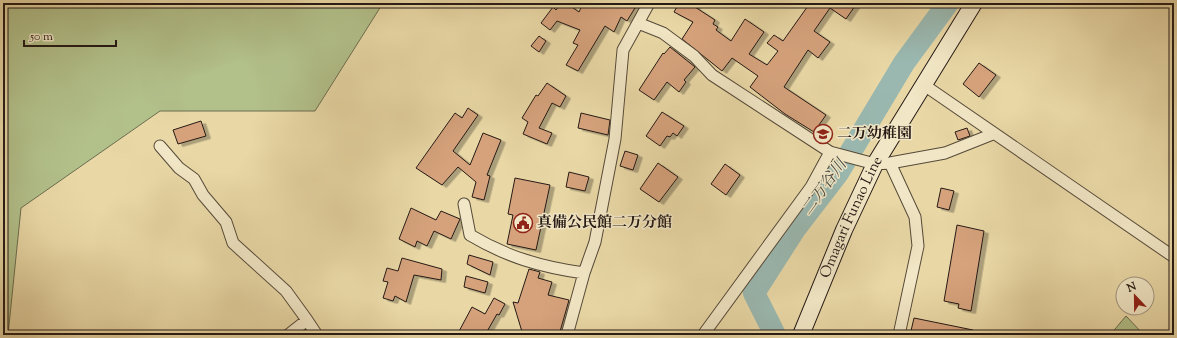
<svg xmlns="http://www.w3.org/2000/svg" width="1177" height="338" font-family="'Sorts Mill Goudy','Noto Serif JP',serif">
<defs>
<filter id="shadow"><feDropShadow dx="4.5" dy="2.5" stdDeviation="0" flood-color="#0004"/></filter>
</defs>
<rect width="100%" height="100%" fill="#e9d8a6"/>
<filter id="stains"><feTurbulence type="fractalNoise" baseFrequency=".005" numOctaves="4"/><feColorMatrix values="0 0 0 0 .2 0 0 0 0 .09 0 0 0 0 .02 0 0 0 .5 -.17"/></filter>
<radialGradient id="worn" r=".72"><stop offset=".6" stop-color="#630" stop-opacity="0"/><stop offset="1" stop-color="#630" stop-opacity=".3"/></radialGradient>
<!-- green -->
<path fill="#b2c08a" stroke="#6c6d50" d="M3,3H383L315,111H160L21,208L8,335H3Z
M1126,316L1144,335H1110Z"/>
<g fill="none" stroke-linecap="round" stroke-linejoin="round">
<!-- river -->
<path stroke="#9ab8b0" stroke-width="22" d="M775,335L754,293L795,229L838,173L904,63L948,3"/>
</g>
<!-- building -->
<path fill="#d5a27c" stroke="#251a15" filter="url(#shadow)" d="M561,3H566L579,12L583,3H638L627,21L621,17L614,32L605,26L578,71L566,65L578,45L573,43L580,30L557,21L550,30L541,23L553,7L556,10Z
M679,3H697L695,7L715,20L713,24L718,27L716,30L731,41L745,19L764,32L749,54L767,65L778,51L767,43L774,35L783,41L810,3H857L846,19L830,8L814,31L830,42L818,58L808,50L784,87L826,115L814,132L785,114L750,87L758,76L732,58L722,71L682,39L693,22L674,12Z
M539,36L546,41L539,52L531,46Z
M670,47L695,67L684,80L686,82L679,92L667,82L654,100L639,90L663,53L664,54Z
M979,63L996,75L979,97L963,84Z
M547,83L566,96L560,107L552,103L539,128L552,133L547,144L523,134L528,122L522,118L536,95L538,96Z
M468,108L478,115L453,151L470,165L483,133L501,140L487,175L490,176L484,200L472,197L476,182L458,167L442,185L416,168L455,113L462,118Z
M662,112L684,126L677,136L673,133L670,137L667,136L660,146L646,136Z
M581,113L610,120L608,135L578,128Z
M201,121L206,136L178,144L173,130Z
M967,128L970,136L958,140L955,132Z
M625,151L638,155L633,170L620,166Z
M658,163L678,177L659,202L640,189Z
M725,164L740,175L726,195L711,184Z
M569,172L589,177L585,191L566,187Z
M515,178L550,185L536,250L507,244L513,215L508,214Z
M941,188L954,191L949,210L937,207Z
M411,208L436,220L441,211L460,219L451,239L434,231L427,246L417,241L415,247L399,239Z
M957,225L984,231L971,311L958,308L959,304L944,301Z
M469,255L493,262L490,275L467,264Z
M402,258L442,269L441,280L414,275L406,302L395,296L393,301L383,298L388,282L383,281L387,268L398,271Z
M529,269L540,272L538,278L552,282L548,295L569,300L559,335H523L513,302L518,303Z
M466,276L488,282L485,293L464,287Z
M494,298L505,304L499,315L497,314L485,335H457L472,307L485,314Z
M914,318L973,330V335H910Z"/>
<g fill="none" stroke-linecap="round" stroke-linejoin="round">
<defs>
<path id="street" d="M638,23L663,33L694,56L712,75L830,152L875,164L890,163L945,153L993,134
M924,85L1174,257
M160,146L179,168L194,179L203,195L226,222L233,243L286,291L307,320
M890,163L915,217L918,246L899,335
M464,204L470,235C507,257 541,267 584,273
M288,335L307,320L317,335
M567,335L584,273L595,242L615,139L623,50L649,3
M703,335L811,187L830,152"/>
<g id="secondary">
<path id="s1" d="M801,335L844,230L875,164L974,3"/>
</g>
</defs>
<!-- street casing -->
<use href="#street" stroke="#564a39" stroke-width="13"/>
<!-- secondary casing -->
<use href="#secondary" stroke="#251a15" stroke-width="18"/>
<!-- street -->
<use href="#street" stroke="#f1e6c5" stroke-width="11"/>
<!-- secondary -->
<use href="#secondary" stroke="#f1e6c5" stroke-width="16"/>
</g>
<!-- icons -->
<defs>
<symbol id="school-ring" viewBox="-11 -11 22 22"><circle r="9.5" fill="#f1e6c5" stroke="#8f2418" stroke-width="1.5"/><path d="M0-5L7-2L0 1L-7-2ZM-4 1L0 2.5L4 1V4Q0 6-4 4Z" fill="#8f2418"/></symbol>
<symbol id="civic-ring" viewBox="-11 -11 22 22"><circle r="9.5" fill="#f1e6c5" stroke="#8f2418" stroke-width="1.5"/><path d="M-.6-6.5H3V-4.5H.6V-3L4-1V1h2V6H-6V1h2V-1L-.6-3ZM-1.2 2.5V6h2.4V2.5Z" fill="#8f2418"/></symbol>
</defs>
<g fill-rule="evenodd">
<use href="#school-ring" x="812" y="123" width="22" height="22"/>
<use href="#civic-ring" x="512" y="212" width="22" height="22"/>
</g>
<g text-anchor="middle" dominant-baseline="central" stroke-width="3" stroke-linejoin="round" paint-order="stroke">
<!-- poi labels -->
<g font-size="15" font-weight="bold" fill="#251a15" stroke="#f1e6c5" text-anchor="start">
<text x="837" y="134">二万幼稚園</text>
<text x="537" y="223">真備公民館二万分館</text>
</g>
<!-- street labels -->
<g font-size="15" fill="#251a15" stroke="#f1e6c5">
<text stroke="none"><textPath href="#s1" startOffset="128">Omagari Funao Line</textPath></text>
</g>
<!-- water labels -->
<g font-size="16" font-style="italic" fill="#484944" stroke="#f1e6c5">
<text transform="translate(825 188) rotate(-54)">二万谷川</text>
</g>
</g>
<!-- margin -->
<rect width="1177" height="338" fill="none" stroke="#e9d8a6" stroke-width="16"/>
<rect x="4" y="4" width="1169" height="330" fill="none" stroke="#251a15" stroke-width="2"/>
<rect x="8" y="8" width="1161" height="322" fill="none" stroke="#251a15"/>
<!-- north arrow -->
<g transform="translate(1135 296) rotate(338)"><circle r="19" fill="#f1e6c5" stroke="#9f947f"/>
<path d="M0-3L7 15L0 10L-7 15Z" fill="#8f2418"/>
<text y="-6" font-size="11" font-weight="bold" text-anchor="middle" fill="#251a15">N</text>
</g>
<!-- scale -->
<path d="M24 40v6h92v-6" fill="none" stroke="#251a15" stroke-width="2"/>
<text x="30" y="40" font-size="12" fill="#251a15" stroke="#f1e6c5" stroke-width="3" paint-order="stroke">50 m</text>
<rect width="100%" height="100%" filter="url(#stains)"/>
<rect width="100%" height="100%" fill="url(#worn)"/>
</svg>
